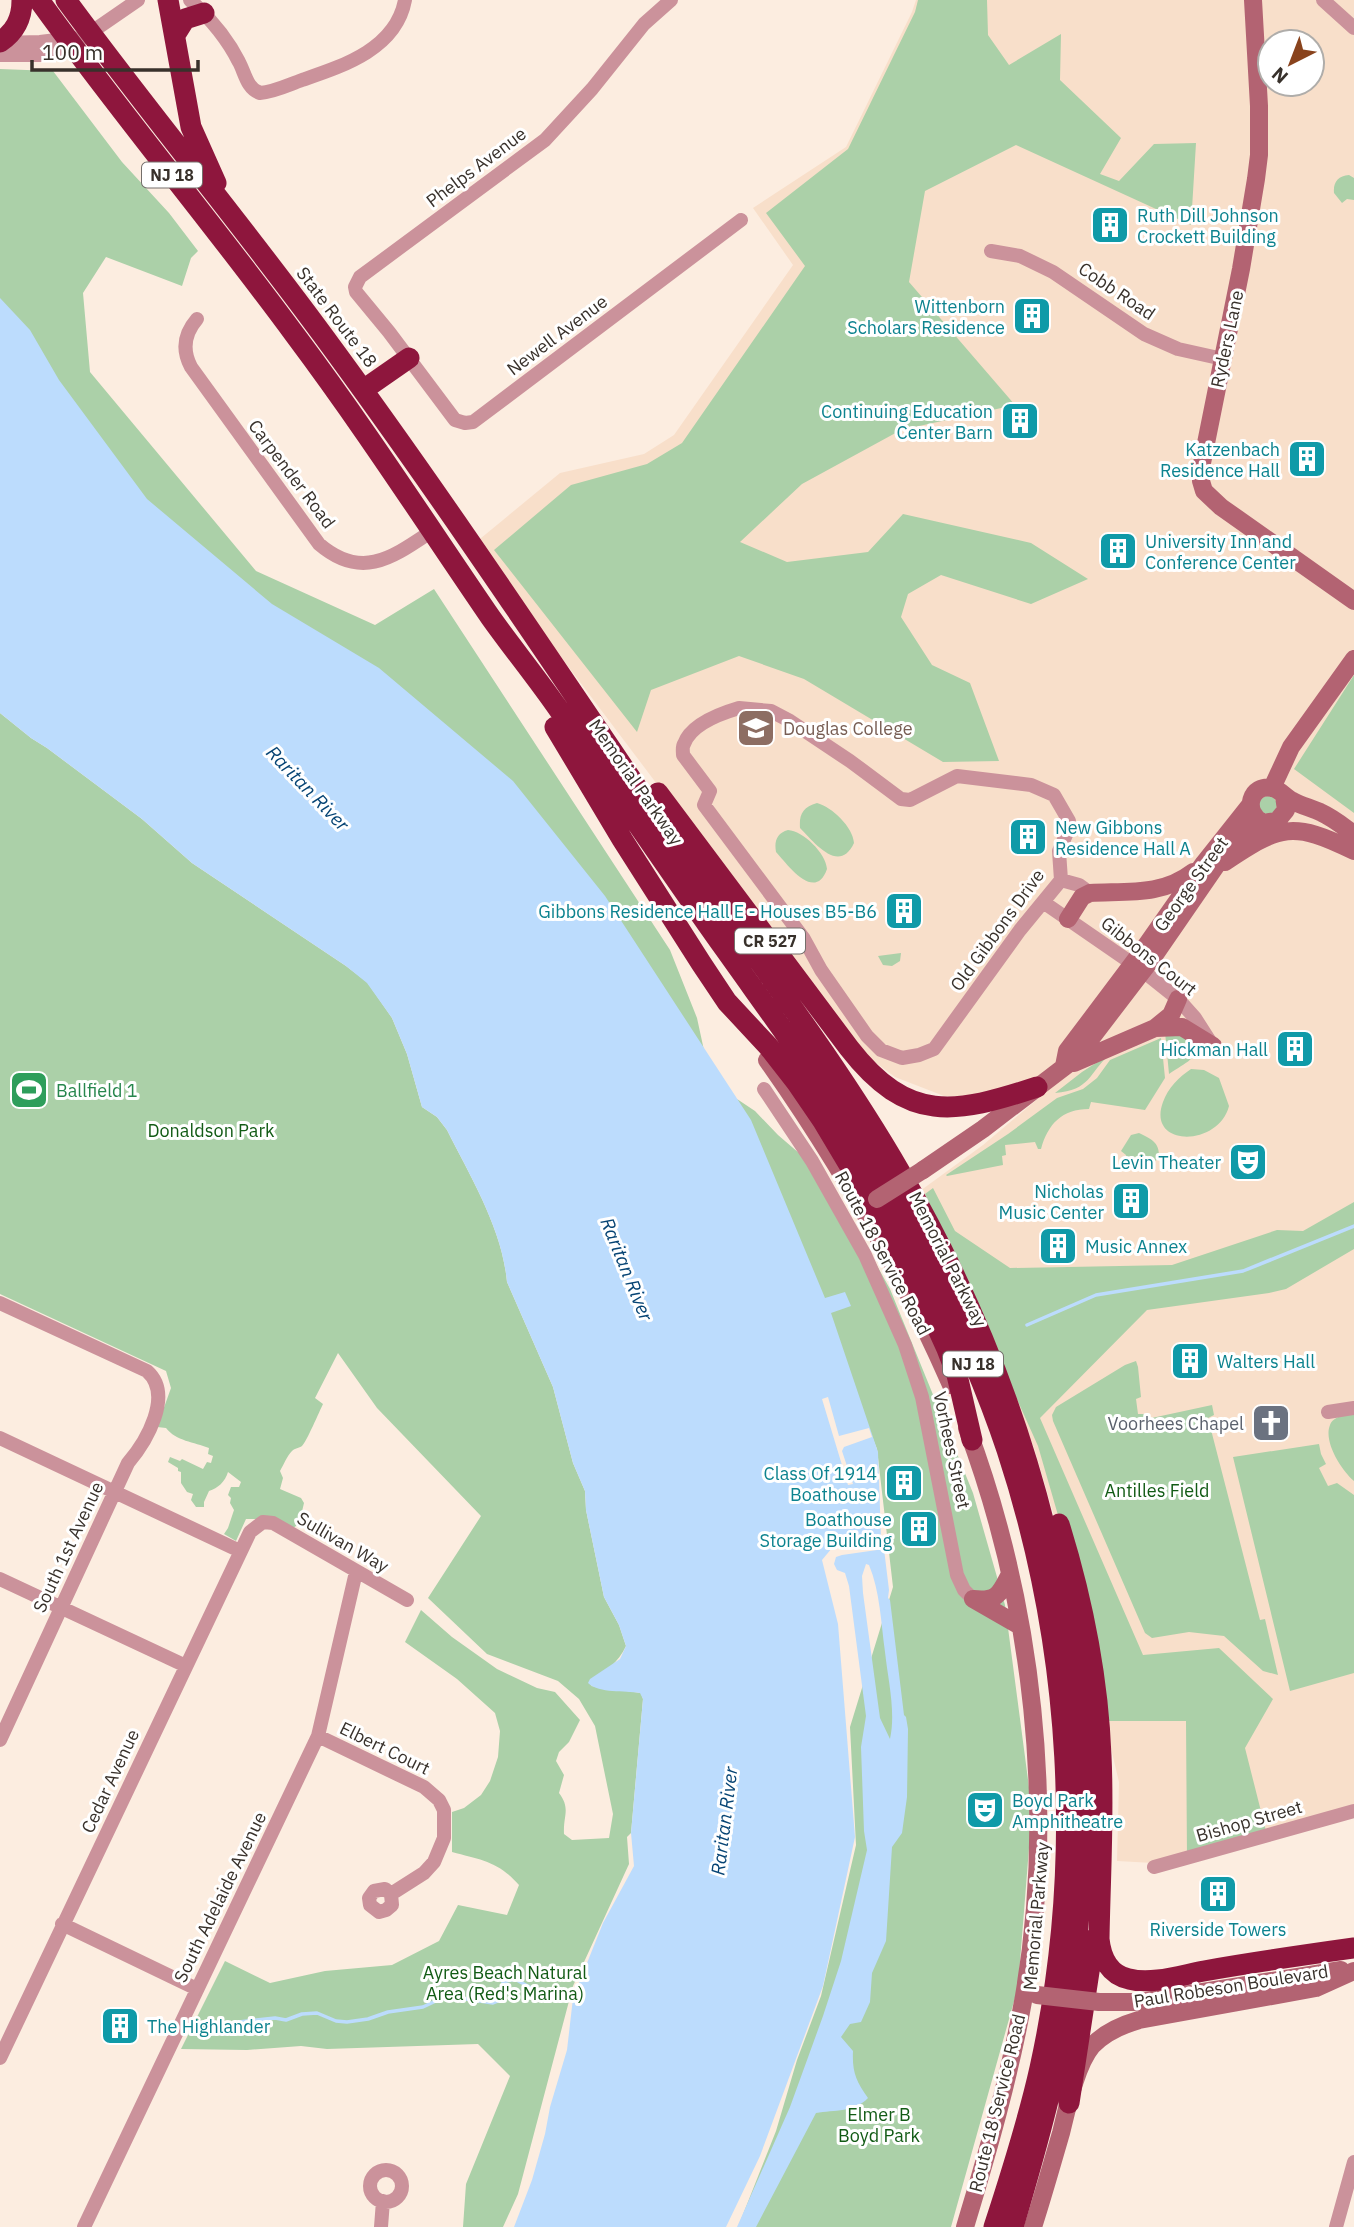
<svg xmlns="http://www.w3.org/2000/svg" width="1354" height="2227" font-family="'IBM Plex Sans',sans-serif">
<rect width="100%" height="100%" fill="#fcede0"/>
<!-- built -->
<path fill="#f8dfca" fill-rule="evenodd" d="M916,0H1354V1805L1153,1863L1117,1861L1119,1782L1105,1723L1092,1644L1034,1448L920,1191L983,1145L1046,1092L1005,1097L944,1096L895,1077L864,1054L832,1016L475,543L560,473L644,454L674,435L793,265L753,208L846,147L912,12ZM1270,42H1312V84H1270Z"/>
<!-- green -->
<path fill="#abd0a8" d="M918,0H987L988,35L1009,65L1061,34L1060,80L1121,138L1100,174L1119,181L1154,144L1196,143L1191,225L1016,145L925,191L909,282L1015,405L901,430L802,484L740,542L787,562L868,552L903,514L1031,543L1088,579L1031,604L941,575L908,594L901,617L932,665L970,683L999,761L943,762L804,679L739,656L651,690L637,732L494,550L571,485L647,464L682,443L805,266L766,213L848,149L915,12Z
M0,69L53,71L122,162L169,213L198,251L191,258L182,286L106,257L83,293L90,372L256,571L375,625L434,589L670,950L697,1018L705,1055L42,416L0,317Z
M1349,175L1354,178V200L1347,199L1342,203L1334,193C1333,182 1338,176 1349,175Z
M1354,675V813L1294,769Z
M0,713L31,738L47,748L142,819L192,863L346,966L367,982L392,1018L407,1054L422,1107L437,1117L447,1130C471,1178 502,1228 507,1282L553,1387L573,1463L585,1491L586,1510L604,1597L619,1625L626,1646C619,1662 603,1673 591,1686L641,1693L643,1699L631,1833L627,1837L629,1864L573,1986L518,2194L503,2227H463L466,2184L510,2076L478,2044L327,2049L301,2046L247,2050L181,2049L225,1961L270,1983L325,1971L392,1965L439,1941L458,1905L507,1915L519,1885C498,1861 481,1860 452,1852V1812L464,1808L481,1795L490,1781L498,1757L500,1731L495,1713L457,1679L405,1642L421,1610L452,1637L497,1669L537,1688L555,1692L580,1720L569,1742L559,1752L556,1761L564,1775L559,1793C571,1809 563,1815 564,1834L572,1840L609,1838L613,1814L595,1726L579,1699L558,1681L487,1654L428,1598L481,1516L377,1408L338,1353L315,1398L323,1404C320,1410 306,1443 302,1446C299,1448 295,1448 292,1451C287,1456 284,1464 280,1471L283,1478L280,1489L301,1498L304,1503L299,1524L290,1530L266,1519H246L236,1541L224,1534L228,1528L234,1510L230,1503L231,1498L228,1495L231,1487H239L241,1482L228,1472C225,1482 218,1488 209,1491L204,1502V1507H196L191,1500L193,1494L187,1492L181,1483V1472L178,1471V1468L168,1462L170,1457L180,1461L182,1459L203,1469L207,1462L211,1463L213,1456L208,1454L209,1448C194,1442 176,1441 166,1428L157,1427L171,1388L166,1371L0,1294Z
M1259 805a9 9 0 1 1 18 0a9 9 0 1 1-18 0Z
M817,803C832,807 853,827 854,843C839,875 814,842 800,828C799,814 803,807 817,803Z
M788,830C803,831 826,853 827,869C815,903 787,864 776,852C774,841 777,833 788,830Z
M901,953L900,961L892,966L883,965L878,956Z
M1165,1032H1176L1199,1045C1199,1058 1180,1066 1169,1074Z
M1161,1038L1165,1078L1145,1110L1091,1102L1089,1109C1062,1109 1048,1124 1041,1149H1038L1035,1142L1005,1145L1006,1155L1002,1156L1003,1165L947,1176L946,1175L1008,1134L1057,1098L1083,1089L1097,1078L1110,1060Z
M1110,1054C1088,1074 1091,1090 1055,1093L1082,1072Z
M1191,1069L1204,1070L1219,1078L1229,1106C1219,1147 1146,1148 1163,1102C1168,1088 1179,1077 1191,1069Z
M737,1099L755,1111L778,1135L828,1178L890,1289L973,1493L1005,1605L1032,1810L1018,1987L951,2227H738L776,2131L797,2060L821,1996L856,1845L850,1727L893,1587L877,1449Z
M1139,1133C1151,1139 1160,1142 1159,1158L1154,1162L1128,1167L1126,1155L1121,1151L1131,1135Z
M933,1188L955,1231L1010,1268L1172,1265L1277,1230L1303,1231L1354,1202V1249L1286,1289L1269,1293L1147,1310L1040,1418L1143,1655L1219,1648L1273,1699L1245,1748L1267,1835L1187,1857L1186,1721H1105L1095,1643L1038,1446L925,1194Z
M1136,1361L1138,1367L1141,1397L1136,1399L1138,1414H1144L1147,1419L1212,1405L1214,1415L1208,1418L1260,1620L1265,1619L1278,1675L1263,1671L1224,1636L1189,1632L1152,1638L1145,1633L1053,1421L1052,1415L1056,1407L1125,1365Z
M1354,1414V1481C1342,1471 1323,1442 1330,1425C1333,1416 1346,1415 1354,1414Z
M1319,1444L1321,1454L1326,1464L1319,1468L1328,1486L1337,1483L1354,1495V1673L1290,1691L1233,1457Z"/>
<!-- water -->
<path fill="#bcdcfd" fill-rule="evenodd" d="M0,298L30,330L59,380L147,499L272,604L379,668L513,781L605,896L751,1120L825,1298L845,1292L851,1306L831,1313L878,1452L881,1538L837,1542L822,1560L838,1624L855,1837L823,1986L760,2156L726,2227H514L532,2180L545,2134L550,2107L567,2050L573,1998L603,1923L634,1866L631,1833L643,1699L640,1693C624,1690 600,1694 588,1683L590,1679L620,1659L626,1646L619,1625L604,1597L586,1510L585,1491L573,1463L553,1387L507,1282C502,1228 471,1178 447,1130L437,1117L422,1107L407,1054L392,1018L367,983L346,966L192,863L142,819L47,748L31,738L0,713Z
M884,1549L889,1590L888,1598L890,1600L904,1715L906,1717L908,1729L907,1797L902,1833L892,1847L886,1941L872,1973L870,2002L861,2022L850,2024L841,2037L853,2051C852,2072 856,2081 868,2098C855,2112 834,2110 816,2113L756,2227H737L790,2107L823,2016L841,1961L867,1850L864,1831L861,1747L866,1716L849,1586L845,1573L837,1570L834,1564L836,1557L842,1555ZM866,1564L869,1565C880,1591 881,1623 885,1652C888,1680 896,1712 890,1739L880,1718L863,1593L862,1576Z"/>
<!-- pier -->
<path fill="#fcede0" d="M828,1397L839,1436L869,1428L872,1437L844,1447L842,1451L853,1484L848,1485L822,1399Z"/>
<g fill="none" stroke-linecap="round" stroke-linejoin="round">
<!-- stream -->
<path stroke="#bcdcfd" stroke-width="3.5" d="M1027,1325L1096,1295L1243,1271L1354,1226
M226,2034L239,2022L275,2018L286,2020L302,2014L317,2013L336,2021L347,2022L368,2019L388,2012L423,2007L442,1998H459L493,2003L503,1999V1982L515,1979L531,1988L577,1998"/>
<!-- street -->
<path stroke="#cb929b" stroke-width="14" d="M190,0C210,18 227,38 239,62C245,73 247,89 260,93C274,92 288,85 302,80C343,66 396,49 405,0
M671,0L644,24L592,89L545,140L360,277L355,287L356,292L389,332L455,420L465,423L473,422L741,220
M1323,0L1354,28
M0,43L40,42L73,38
M0,55H49L64,51L138,0
M991,251L1020,256L1053,272L1144,334L1178,349L1223,359
M197,319C184,334 182,350 191,367L319,544C362,581 393,557 432,531
M739,708L771,711L790,721L850,761L901,799L910,800L957,776L1031,785L1054,795L1069,821V828L1059,851L1061,880L1020,930L934,1049L919,1055L902,1058L881,1050L867,1036L821,970L804,939L704,805L710,791L683,755C683,751 682,747 684,744C691,724 722,713 739,708Z
M1061,880L1079,885L1090,893
M1043,902L1143,971L1178,999L1195,1018L1211,1043
M764,1089L812,1161L865,1255L905,1345L922,1397L957,1575L964,1590L973,1599
M0,1303L147,1371C174,1395 146,1442 128,1463L0,1740
M1328,1412L1354,1408
M0,1438L240,1551
M0,1579L186,1666
M318,1736L424,1787L439,1800L444,1810V1838L434,1862L424,1873L391,1894L385,1889L374,1891L369,1898L370,1905L379,1912L386,1910L392,1905L391,1894
M1154,1867L1354,1811
M62,1924L197,1989
M0,2058L250,1532L263,1522L273,1523L407,1600
M370 2186a16 16 0 1 1 32 0a16 16 0 1 1-32 0Z
M84,2227L318,1736L356,1572
M381,2227L383,2201
M1336,2227L1354,2162"/>
<!-- secondary -->
<path stroke="#b36372" stroke-width="18" d="M1253,0L1259,106V155L1256,179L1241,269L1201,468V481L1204,491L1221,507L1354,601
M1272,788L1291,747L1354,659
M1284,796L1286,810L1277,821L1263,823C1242,812 1250,783 1273,788C1280,790 1285,797 1291,800C1301,806 1312,808 1322,813C1333,818 1344,827 1354,834
M1225,862C1280,825 1293,821 1354,851
M1068,919L1082,897L1090,893C1127,891 1162,896 1193,872
M1155,1028L1182,1027L1213,1046
M767,1060C839,1162 901,1271 951,1385
M1074,1063L1155,1028L1171,1015L1178,999
M1064,1066L1067,1051L1143,950L1204,863L1250,805
M923,1170L983,1129L1076,1058L1154,956L1227,850L1244,832L1267,824
M973,1599L1020,1626
M973,1599C998,1602 1000,1593 1010,1574
M1140,2002L1341,1970
M965,2227C988,2151 1010,2075 1024,1996C1056,1810 1033,1605 967,1428
M1033,2227C1043,2196 1052,2164 1061,2133C1067,2109 1076,2065 1092,2046C1104,2033 1122,2025 1139,2020L1316,1988L1354,1971"/>
<!-- highway -->
<path stroke="#8e163d" stroke-width="21" d="M39,0C121,114 212,222 295,335C364,427 426,523 491,618C511,646 532,672 552,700C582,742 610,784 639,826C668,868 697,910 727,952C786,1035 847,1117 897,1206C940,1284 979,1366 1007,1450C1072,1648 1085,1864 1040,2068C1028,2122 1011,2175 994,2227
M66,0C149,113 239,221 322,334C440,494 551,661 663,826C742,941 830,1051 900,1172C1041,1415 1110,1700 1072,1980C1060,2064 1037,2146 1013,2227
M168,0L191,127L216,183
M175,35L185,19L204,13
M0,42C15,32 22,19 22,0
M363,390L409,358
M555,727L622,839L701,963L727,1002L768,1046L797,1083L823,1121L872,1203L926,1303L947,1349L957,1375L972,1440
M658,793L849,1048C908,1124 955,1114 1037,1087
M1059,1524C1082,1598 1098,1678 1101,1756C1104,1817 1100,1878 1099,1939C1101,1958 1110,1975 1129,1979C1152,1985 1182,1975 1204,1971C1254,1962 1304,1955 1354,1948
M1069,2103L1094,1939"/>
<!-- secondary-bridge -->
<path stroke="#b36372" stroke-width="18" d="M877,1199L923,1170
M1037,1995L1099,2002H1140"/>
</g>
<!-- icons -->
<defs>
<symbol id="building-square" viewBox="-11 -11 22 22"><rect x="-9" y="-9" width="18" height="18" rx="4" fill="#0f9aa8" stroke="#fff"/><path d="M-4-6H4V6H1V3H-1V6H-4ZM-2.5-4.3h1.7v1.8h-1.7ZM.8-4.3h1.7v1.8H.8ZM-2.5-1h1.7V.8h-1.7ZM.8-1h1.7V.8H.8Z" fill="#fff"/></symbol>
<symbol id="school-square" viewBox="-11 -11 22 22"><rect x="-9" y="-9" width="18" height="18" rx="4" fill="#8d6e63" stroke="#fff"/><path d="M0-5L7-2L0 1L-7-2ZM-4 1L0 2.5L4 1V4Q0 6-4 4Z" fill="#fff"/></symbol>
<symbol id="stadium-square" viewBox="-11 -11 22 22"><rect x="-9" y="-9" width="18" height="18" rx="4" fill="#2e9e5b" stroke="#fff"/><path d="M0-5a6.5 5 0 1 0 0 10a6.5 5 0 1 0 0-10ZM-3.5-1.8h7v3.6h-7Z" fill="#fff"/></symbol>
<symbol id="theatre-square" viewBox="-11 -11 22 22"><rect x="-9" y="-9" width="18" height="18" rx="4" fill="#0f9aa8" stroke="#fff"/><path d="M-5-5.5Q0-4 5-5.5V0Q5 5 0 6Q-5 5-5 0ZM-3.3-2.5H-1v1.5H-3.3ZM1-2.5H3.3v1.5H1ZM-2.8 1Q0 5.5 2.8 1Z" fill="#fff"/></symbol>
<symbol id="church-square" viewBox="-11 -11 22 22"><rect x="-9" y="-9" width="18" height="18" rx="4" fill="#6b7280" stroke="#fff"/><path d="M-1.2-6h2.4v3.5h3.3v2.4h-3.3V6h-2.4V-.1h-3.3v-2.4h3.3Z" fill="#fff"/></symbol>
</defs>
<g fill-rule="evenodd">
<use href="#building-square" x="1088" y="203" width="44" height="44"/>
<use href="#building-square" x="1010" y="294" width="44" height="44"/>
<use href="#building-square" x="998" y="399" width="44" height="44"/>
<use href="#building-square" x="1285" y="437" width="44" height="44"/>
<use href="#building-square" x="1096" y="529" width="44" height="44"/>
<use href="#school-square" x="734" y="706" width="44" height="44"/>
<use href="#building-square" x="1006" y="815" width="44" height="44"/>
<use href="#building-square" x="882" y="889" width="44" height="44"/>
<use href="#building-square" x="1273" y="1027" width="44" height="44"/>
<use href="#stadium-square" x="7" y="1068" width="44" height="44"/>
<use href="#theatre-square" x="1226" y="1140" width="44" height="44"/>
<use href="#building-square" x="1109" y="1179" width="44" height="44"/>
<use href="#building-square" x="1036" y="1224" width="44" height="44"/>
<use href="#building-square" x="1168" y="1339" width="44" height="44"/>
<use href="#church-square" x="1249" y="1401" width="44" height="44"/>
<use href="#building-square" x="882" y="1461" width="44" height="44"/>
<use href="#building-square" x="897" y="1507" width="44" height="44"/>
<use href="#theatre-square" x="963" y="1788" width="44" height="44"/>
<use href="#building-square" x="1196" y="1872" width="44" height="44"/>
<use href="#building-square" x="98" y="2004" width="44" height="44"/>
</g>
<g text-anchor="middle" dominant-baseline="central" stroke-width="6" stroke-linejoin="round" paint-order="stroke">
<!-- shield labels -->
<g fill="#fff" stroke="#746f6b" stroke-width="2">
<rect x="142" y="162.5" width="60" height="25" rx="5"/>
<rect x="735" y="928.5" width="70" height="25" rx="5"/>
<rect x="943" y="1351.5" width="60" height="25" rx="5"/>
</g>
<g font-size="16" font-weight="bold" fill="#38312b">
<text x="172" y="175">NJ 18</text>
<text x="770" y="941">CR 527</text>
<text x="973" y="1364">NJ 18</text>
</g>
<!-- street labels -->
<g font-size="18" fill="#38312b" stroke="#fff">
<text transform="translate(476 167) rotate(-37)">Phelps Avenue</text>
<text transform="translate(1117 291) rotate(34)">Cobb Road</text>
<text transform="translate(337 317) rotate(53)">State Route 18</text>
<text transform="translate(557 335) rotate(-37)">Newell Avenue</text>
<text transform="translate(1227 339) rotate(-78)">Ryders Lane</text>
<text transform="translate(292 474) rotate(53)">Carpender Road</text>
<text transform="translate(636 782) rotate(55)">Memorial Parkway</text>
<text transform="translate(1191 884) rotate(-54)">George Street</text>
<text transform="translate(997 930) rotate(-54)">Old Gibbons Drive</text>
<text transform="translate(1149 956) rotate(38)">Gibbons Court</text>
<text transform="translate(883 1253) rotate(62)">Route 18 Service Road</text>
<text transform="translate(948 1259) rotate(63)">Memorial Parkway</text>
<text transform="translate(952 1450) rotate(78)">Vorhees Street</text>
<text transform="translate(343 1542) rotate(30)">Sullivan Way</text>
<text transform="translate(68 1547) rotate(-65)">South 1st Avenue</text>
<text transform="translate(385 1748) rotate(26)">Elbert Court</text>
<text transform="translate(110 1781) rotate(-65)">Cedar Avenue</text>
<text transform="translate(1249 1821) rotate(-16)">Bishop Street</text>
<text transform="translate(220 1897) rotate(-64)">South Adelaide Avenue</text>
<text transform="translate(1036 1916) rotate(-85)">Memorial Parkway</text>
<text transform="translate(1231 1986) rotate(-9)">Paul Robeson Boulevard</text>
<text transform="translate(997 2103) rotate(-76)">Route 18 Service Road</text>
</g>
<!-- culture labels -->
<g font-size="18" fill="#0d838f" stroke="#fff" text-anchor="end">
<text x="1137" y="215" text-anchor="start">Ruth Dill Johnson<tspan x="1137" dy="21">Crockett Building</tspan></text>
<text x="1005" y="306">Wittenborn<tspan x="1005" dy="21">Scholars Residence</tspan></text>
<text x="993" y="411">Continuing Education<tspan x="993" dy="21">Center Barn</tspan></text>
<text x="1280" y="449">Katzenbach<tspan x="1280" dy="21">Residence Hall</tspan></text>
<text x="1145" y="541" text-anchor="start">University Inn and<tspan x="1145" dy="21">Conference Center</tspan></text>
<text x="1055" y="827" text-anchor="start">New Gibbons<tspan x="1055" dy="21">Residence Hall A</tspan></text>
<text x="877" y="911">Gibbons Residence Hall E - Houses B5-B6</text>
<text x="1268" y="1049">Hickman Hall</text>
<text x="1221" y="1162">Levin Theater</text>
<text x="1104" y="1191">Nicholas<tspan x="1104" dy="21">Music Center</tspan></text>
<text x="1085" y="1246" text-anchor="start">Music Annex</text>
<text x="1217" y="1361" text-anchor="start">Walters Hall</text>
<text x="877" y="1473">Class Of 1914<tspan x="877" dy="21">Boathouse</tspan></text>
<text x="892" y="1519">Boathouse<tspan x="892" dy="21">Storage Building</tspan></text>
<text x="1012" y="1800" text-anchor="start">Boyd Park<tspan x="1012" dy="21">Amphitheatre</tspan></text>
<text x="1218" y="1929" text-anchor="middle">Riverside Towers</text>
<text x="147" y="2026" text-anchor="start">The Highlander</text>
</g>
<!-- education labels -->
<g font-size="18" fill="#785e54" stroke="#fff" text-anchor="start">
<text x="783" y="728">Douglas College</text>
</g>
<!-- leisure labels -->
<g font-size="18" fill="#27864d" stroke="#fff" text-anchor="start">
<text x="56" y="1090">Ballfield 1</text>
</g>
<!-- park labels -->
<g font-size="18" fill="#125b15" stroke="#fff">
<text x="211" y="1130">Donaldson Park</text>
<text x="1157" y="1490">Antilles Field</text>
<text x="505" y="1972">Ayres Beach Natural<tspan x="505" dy="21">Area (Red's Marina)</tspan></text>
<text x="879" y="2114">Elmer B<tspan x="879" dy="21">Boyd Park</tspan></text>
</g>
<!-- worship labels -->
<g font-size="18" fill="#5b616d" stroke="#fff" text-anchor="end">
<text x="1244" y="1423">Voorhees Chapel</text>
</g>
<!-- water labels -->
<g font-size="19" font-style="italic" fill="#064474" stroke="#fff">
<text transform="translate(308 788) rotate(46)">Raritan River</text>
<text transform="translate(627 1269) rotate(68)">Raritan River</text>
<text transform="translate(724 1821) rotate(-83)">Raritan River</text>
</g>
</g>
<!-- north arrow -->
<g transform="translate(1291 63) rotate(222)"><circle r="33" fill="#ffffff" stroke="#afadaa" stroke-width="2"/>
<path d="M0-5L12 26L0 18L-12 26Z" fill="#89431d"/>
<text y="-10" font-size="19" font-weight="bold" text-anchor="middle" fill="#38312b">N</text>
</g>
<!-- scale -->
<path d="M32 60v10h166v-10" fill="none" stroke="#38312b" stroke-width="3.5"/>
<text x="42" y="60" font-size="21" fill="#38312b" stroke="#ffffff" stroke-width="5" paint-order="stroke">100 m</text>
</svg>
